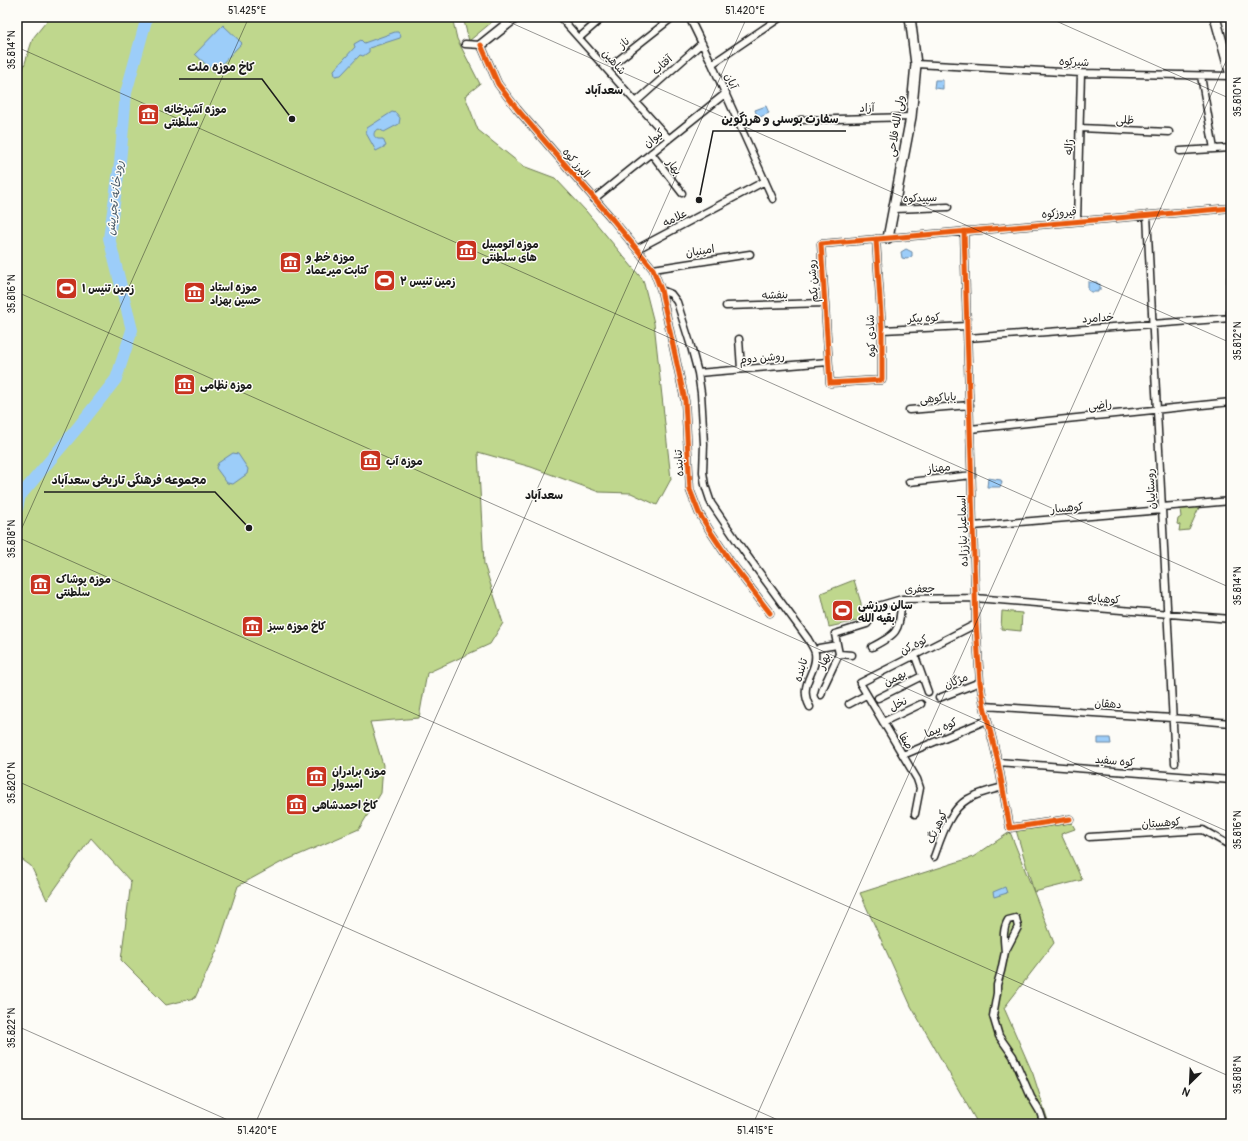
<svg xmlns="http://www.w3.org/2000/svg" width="1248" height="1141" font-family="Pangolin,'Playpen Sans Arabic',sans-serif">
<rect width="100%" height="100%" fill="#fdfcf7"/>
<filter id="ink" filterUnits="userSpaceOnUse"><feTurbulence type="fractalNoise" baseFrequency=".025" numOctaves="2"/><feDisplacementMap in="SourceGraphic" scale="8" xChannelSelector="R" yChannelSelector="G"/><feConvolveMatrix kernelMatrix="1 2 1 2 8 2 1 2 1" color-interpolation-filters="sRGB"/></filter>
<g filter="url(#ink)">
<!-- green -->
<path fill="#bfd78d" stroke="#6e7a54" d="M50,17H452L457,39L480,84L465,96L478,130L523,166L555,178L586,211L643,280L654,323L671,479L657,505L631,493L599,492L531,467L478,452L484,564L503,623L490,644L427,673L419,718L370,722L383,765L381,793L359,829L280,863L238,886L217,950L195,998L166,1005L121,960L131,882L91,838L47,900L31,866L17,856V88L33,38Z
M463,17H498L469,41Z
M1201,503L1189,530L1179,531L1180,525L1177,524L1178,519L1181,517L1180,509Z
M854,580L861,603V620L829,627L821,593Z
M1002,611L1022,613L1021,631L1001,629Z
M1070,820L1075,829L1061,834L1082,880L1034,892L1016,830Z
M1010,832L1054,943L1004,1008L1033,1074L1049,1124H978L911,1006L860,893L973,857Z"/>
<!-- water -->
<path fill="#9ccdf9" stroke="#6986a1" d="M223,25L242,43L214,72L195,54Z
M395,32H398L401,36L400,38L369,48V52L363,56L360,55L341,75L335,76L334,70L355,47L354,44L361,40L364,43Z
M935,80H943V89L934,88Z
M766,106L769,113L758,118L755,110Z
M392,112L396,113L400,118L399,124L384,132L379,129L375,131C373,135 374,137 378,139H383L386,146L376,151L366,133L367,128Z
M906,249L912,252V256L907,259L902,258L901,252Z
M1088,282H1097V284H1100V290H1098V292H1091L1088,290Z
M233,453L238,454L248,469L247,474L233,484L227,483L216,468L218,463Z
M988,478L1001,480L1002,483L1000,487H987Z
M1098,738H1110L1111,744H1098Z
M1005,887L1007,893L994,897L993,892Z"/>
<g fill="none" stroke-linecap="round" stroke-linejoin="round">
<!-- river -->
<path stroke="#9ccdf9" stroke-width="12" d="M17,509L20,496L79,426L116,379L132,330L109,238L120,163L126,93L147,17"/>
<defs>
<path id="street" d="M560,17L669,139
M689,17L712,64L773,199
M579,38L603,17
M465,44L481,45L498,84L517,109L613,220L653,269L661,290L685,401L690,490L699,513L710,531L730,561L770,613
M712,64L781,17
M916,64L1081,73L1231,76
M607,69L673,17
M1201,76L1214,149
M636,102L702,43
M800,120L911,117
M1080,128L1169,132
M1180,151L1231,148
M651,153L682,193
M594,199L726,93
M894,209L948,207
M1147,215L1175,763
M1077,221L1081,73
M964,231L976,624L980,682L984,706L998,762L1010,828L1070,819
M876,239L882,330V380L830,383L821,244C958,232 1094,220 1231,208
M637,249L765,181
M653,269L750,254
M661,290L671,294L677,302L690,343L698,373L701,393L704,444L703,472L705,485L711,503L743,550L808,639C810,643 814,648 815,653C818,673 797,683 810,707
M726,306L825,303
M1230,318L1231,278
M882,330L967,326
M968,338L1231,318
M739,339L741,369
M698,373L828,362
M909,410L970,405
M970,429L1231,402
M909,482L972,475
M1162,507L1231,501
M973,526L1162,510
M872,647C901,632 898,631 902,599
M819,648L837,645
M839,654L852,655
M915,656L928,692
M821,695L823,688L839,654L835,634L867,624L869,621L868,609L902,599L975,598L1231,619
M878,698L922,676
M939,698L980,682
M849,704L866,695
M984,706L1172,718L1231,723
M883,722L921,704
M903,755L987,720
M998,762L1231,780
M915,814L920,788L917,779L860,683L976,624
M1089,837L1203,830L1231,846
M934,857C941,838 949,810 968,799C978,793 991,790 1003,787
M1005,952C1004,940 1002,930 1008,920L1016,918L1018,927L1005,952L1001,971L997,985V993L993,1016L999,1036L1013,1056L1031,1097L1040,1112L1044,1124"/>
<path id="secondary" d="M1215,17L1231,75
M481,45L516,17
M888,238L911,117L916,64L910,17"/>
</defs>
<!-- street casing -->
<use href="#street" stroke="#1c1c1c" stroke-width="9"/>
<!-- secondary casing -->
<use href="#secondary" stroke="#1c1c1c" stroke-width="12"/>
<!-- street -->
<use href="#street" stroke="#fdfcf7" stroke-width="6"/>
<!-- secondary -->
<use href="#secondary" stroke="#fdfcf7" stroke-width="9"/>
<defs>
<path id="cycleway" d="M481,45L498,84L517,109L613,220L653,269L661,290L685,401L690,490L699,513L710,531L730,561L770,613
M964,231L976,624L980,682L984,706L998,762L1010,828L1070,819
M876,239L882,330V380L830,383L821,244C958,232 1094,220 1231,208"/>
</defs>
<!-- cycleway casing -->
<use href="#cycleway" stroke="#fdfcf7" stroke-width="8"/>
<!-- cycleway -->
<use href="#cycleway" stroke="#e8590c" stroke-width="5"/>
</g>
</g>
<!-- ticks -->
<path fill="none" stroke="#1c1c1c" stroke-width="1" stroke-opacity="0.45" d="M498,17L1231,343M1047,17L1231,99M17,47L1231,588M17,292L1231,833M17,537L1231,1077M17,539L249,17M17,781L787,1124M17,1026L237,1124M255,1124L747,17M753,1124L1231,50"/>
<!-- icons -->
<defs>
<symbol id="museum-square" viewBox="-11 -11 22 22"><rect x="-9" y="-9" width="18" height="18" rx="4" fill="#c8321e" stroke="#fdfcf7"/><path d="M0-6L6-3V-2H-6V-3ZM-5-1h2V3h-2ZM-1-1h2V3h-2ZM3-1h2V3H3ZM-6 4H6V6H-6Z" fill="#fff"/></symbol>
<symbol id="stadium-square" viewBox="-11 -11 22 22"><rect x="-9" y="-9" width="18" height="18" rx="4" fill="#c8321e" stroke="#fdfcf7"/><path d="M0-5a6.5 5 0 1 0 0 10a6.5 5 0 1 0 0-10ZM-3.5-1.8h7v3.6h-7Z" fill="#fff"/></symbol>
</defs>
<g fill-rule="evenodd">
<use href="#museum-square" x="136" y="102" width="25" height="25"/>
<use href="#museum-square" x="454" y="238" width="25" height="25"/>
<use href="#museum-square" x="278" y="250" width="25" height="25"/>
<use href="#stadium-square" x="372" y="268" width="25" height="25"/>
<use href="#stadium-square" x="54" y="276" width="25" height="25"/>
<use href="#museum-square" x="182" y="280" width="25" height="25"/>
<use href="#museum-square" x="172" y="372" width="25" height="25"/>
<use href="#museum-square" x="358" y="448" width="25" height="25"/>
<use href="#museum-square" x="28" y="572" width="25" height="25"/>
<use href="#stadium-square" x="830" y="598" width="25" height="25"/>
<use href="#museum-square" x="240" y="614" width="25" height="25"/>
<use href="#museum-square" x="304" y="764" width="25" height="25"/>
<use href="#museum-square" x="284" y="792" width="25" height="25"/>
</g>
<g text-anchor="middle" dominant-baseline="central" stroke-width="3" stroke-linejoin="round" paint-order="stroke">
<!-- street labels -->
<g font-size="11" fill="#1c1c1c" stroke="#fdfcf7">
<text transform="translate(624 43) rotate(-39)">ناز</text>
<text transform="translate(614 62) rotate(48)">شاهین</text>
<text transform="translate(1074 62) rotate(3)">شیرکوه</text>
<text transform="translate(662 65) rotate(-42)">آفتاب</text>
<text transform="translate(731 81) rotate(66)">آبان</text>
<text transform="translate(867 108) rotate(-1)">آزاد</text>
<text transform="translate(1125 120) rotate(2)">ظلی</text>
<text transform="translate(896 126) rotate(-81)">ولی‌ الله فلاحی</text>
<text transform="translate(654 138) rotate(-39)">کیوان</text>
<text transform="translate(1069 147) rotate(-88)">ژاله</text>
<text transform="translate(576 163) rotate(49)">البرز کوه</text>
<text transform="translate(674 167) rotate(52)">بهار</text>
<text transform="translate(920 198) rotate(-2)">سپیدکوه</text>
<text transform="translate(1059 213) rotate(-5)">فیروزکوه</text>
<text transform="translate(675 218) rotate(-28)">علامه</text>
<text transform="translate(700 251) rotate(-9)">امینیان</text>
<text transform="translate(813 281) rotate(-94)">روشن یکم</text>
<text transform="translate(775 295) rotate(-2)">بنفشه</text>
<text transform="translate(924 318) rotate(-3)">کوه پیکر</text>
<text transform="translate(1098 318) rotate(-4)">خدامرد</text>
<text transform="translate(871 336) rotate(-92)">شادی کوه</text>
<text transform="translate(762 358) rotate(-5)">روشن دوم</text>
<text transform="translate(938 398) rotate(-5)">باباکوهی</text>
<text transform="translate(1100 405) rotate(-6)">راضی</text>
<text transform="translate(679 463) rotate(-94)">تنابنده</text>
<text transform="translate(939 468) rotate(-6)">مهناز</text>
<text transform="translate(1151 489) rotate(-93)">روستاییان</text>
<text transform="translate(1067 508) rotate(-5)">کوهسار</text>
<text transform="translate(963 531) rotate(-92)">اسماعیل نیاززاده</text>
<text transform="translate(920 589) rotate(-2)">جعفری</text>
<text transform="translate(1104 599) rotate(4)">کوهپایه</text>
<text transform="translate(914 645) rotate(-27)">کوه کن</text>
<text transform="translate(824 661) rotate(-67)">بهار</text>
<text transform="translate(801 670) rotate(-74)">تابنده</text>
<text transform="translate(895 678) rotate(-27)">بهمن</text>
<text transform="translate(956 681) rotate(-22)">مژگان</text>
<text transform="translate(898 704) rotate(-25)">نخل</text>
<text transform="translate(1108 704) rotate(3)">دهقان</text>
<text transform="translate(941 728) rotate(-23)">کوه پیما</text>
<text transform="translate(906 741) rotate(59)">صفا</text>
<text transform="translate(1115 761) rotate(5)">کوه سفید</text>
<text transform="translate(1161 823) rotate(-4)">کوهستان</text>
<text transform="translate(937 827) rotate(-65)">کوهرنگ</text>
</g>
<!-- poi labels -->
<g font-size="11" font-weight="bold" fill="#1c1c1c" stroke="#fdfcf7" text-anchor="start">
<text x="164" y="109">موزه آشپزخانه<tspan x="164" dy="13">سلطنتی</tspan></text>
<text x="482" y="244">موزه اتومبیل<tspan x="482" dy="13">های سلطنتی</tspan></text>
<text x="306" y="257">موزه خط و<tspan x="306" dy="13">کتابت میرعماد</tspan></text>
<text x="400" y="281">زمین تنیس ۲</text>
<text x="210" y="287">موزه استاد<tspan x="210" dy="13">حسین بهزاد</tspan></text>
<text x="82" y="288">زمین تنیس ۱</text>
<text x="200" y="385">موزه نظامی</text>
<text x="386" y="461">موزه آب</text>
<text x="56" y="579">موزه پوشاک<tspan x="56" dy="13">سلطنتی</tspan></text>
<text x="858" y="605">سالن ورزشی<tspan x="858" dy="13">بقیه الله</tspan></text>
<text x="268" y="626">کاخ موزه سبز</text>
<text x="332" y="771">موزه برادران<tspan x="332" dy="13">امیدوار</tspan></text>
<text x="312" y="805">کاخ احمدشاهی</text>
</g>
<!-- neighbourhood labels -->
<g font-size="12" font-weight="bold" fill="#1c1c1c" stroke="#fdfcf7">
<text x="604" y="90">سعدآباد</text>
<text x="544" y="495">سعدآباد</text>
</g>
<!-- water labels -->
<g font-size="12" font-style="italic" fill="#495a69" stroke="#fdfcf7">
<text transform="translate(115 198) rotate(-83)">رودخانه تجریش</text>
</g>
</g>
<!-- callouts -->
<path fill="none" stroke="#1c1c1c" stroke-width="1.5" d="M292 119L262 79H179M699 200L713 131H846M249 528L215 492H44"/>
<g fill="#1c1c1c" stroke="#fdfcf7" stroke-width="1.5">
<circle cx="292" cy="119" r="4"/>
<circle cx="699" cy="200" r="4"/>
<circle cx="249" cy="528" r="4"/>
</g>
<g font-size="12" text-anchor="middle" font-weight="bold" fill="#1c1c1c" stroke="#fdfcf7" stroke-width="3" stroke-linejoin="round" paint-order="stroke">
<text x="221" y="71">کاخ موزه ملت</text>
<text x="780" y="123">سفارت بوسنی و هرزگوین</text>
<text x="129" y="484">مجموعه فرهنگی تاریخی سعدآباد</text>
</g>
<!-- margin -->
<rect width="1248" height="1141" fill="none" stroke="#fdfcf7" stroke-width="44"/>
<!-- north arrow -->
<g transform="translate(1190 1083) rotate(204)" stroke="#fdfcf7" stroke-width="3" paint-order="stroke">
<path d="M0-3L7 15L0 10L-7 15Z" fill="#1c1c1c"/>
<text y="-6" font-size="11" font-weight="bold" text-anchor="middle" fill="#1c1c1c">N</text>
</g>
<rect x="22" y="22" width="1204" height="1097" fill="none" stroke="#1c1c1c" stroke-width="1.5"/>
<g font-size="10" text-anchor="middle" fill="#1c1c1c">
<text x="247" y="14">51.425°E</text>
<text x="745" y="14">51.420°E</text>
<text transform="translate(11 50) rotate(-90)" y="4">35.814°N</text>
<text transform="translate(1237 97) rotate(-90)" y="4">35.810°N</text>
<text transform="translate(11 294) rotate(-90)" y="4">35.816°N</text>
<text transform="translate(1237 341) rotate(-90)" y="4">35.812°N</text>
<text transform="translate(11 539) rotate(-90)" y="4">35.818°N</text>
<text transform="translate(1237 586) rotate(-90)" y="4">35.814°N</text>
<text transform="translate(11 783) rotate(-90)" y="4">35.820°N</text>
<text transform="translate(1237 830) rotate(-90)" y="4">35.816°N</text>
<text transform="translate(11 1028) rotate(-90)" y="4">35.822°N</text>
<text transform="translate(1237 1075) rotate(-90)" y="4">35.818°N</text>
<text x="257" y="1134">51.420°E</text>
<text x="755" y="1134">51.415°E</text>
</g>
</svg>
